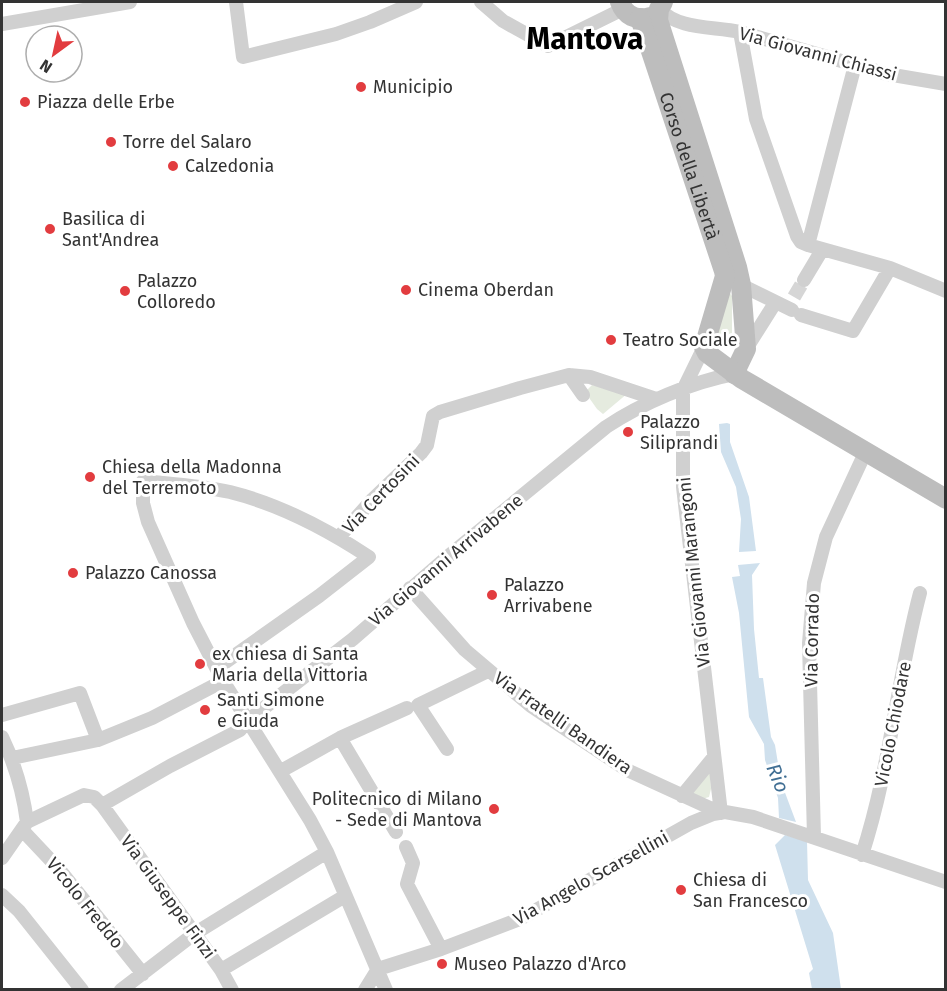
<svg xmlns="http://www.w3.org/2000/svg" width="947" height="991" font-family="'Fira Sans',sans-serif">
<rect width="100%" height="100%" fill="#fff"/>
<!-- green -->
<path fill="#e5ebdf" d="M729,292L732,296V338L727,344L720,345L714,341Z
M592,385L628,393L603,414L597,409L585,392Z
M710,772L711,789L709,797L702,799L691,792Z"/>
<!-- water -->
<path fill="#cfe0ed" d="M727,423L730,424V442L749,497L756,551L739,552L741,519L736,487L721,452L719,424Z
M760,563L752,575L754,629L759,678H763L771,737L775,745L781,782L796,822L779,818L778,798L765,760L764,744L749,717L739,613L732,577L740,576L738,565Z
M785,835L807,841L808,880L833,933L841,989H812L809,973L813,969L775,845Z"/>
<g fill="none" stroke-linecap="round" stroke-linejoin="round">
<!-- street-tunnel -->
<path stroke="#d6d6d6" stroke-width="14" stroke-dasharray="14 7" stroke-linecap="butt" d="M794,297L804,280"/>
<!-- street -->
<path stroke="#d0d0d0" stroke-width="14" d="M236,2L243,57L336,34L370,22L416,2
M481,2L503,21L548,46L623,9
M659,9C679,30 713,26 740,32L887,74L946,84
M2,24L130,2
M740,32L756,119L797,236L801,242L808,245L855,65
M808,245L890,268L946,291
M804,280L822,250
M741,285L792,310
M801,315L853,331L890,268
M704,347L683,390V487L721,813
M746,349L775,303
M569,375L583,395
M339,537L373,499L421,453L427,445L433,416L440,412L520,388L569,375L590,377L656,399
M410,588L465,650L531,706L627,770L721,813
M217,668L319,596L369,557C328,530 278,504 230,492C202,486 172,484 143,481V503L148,522L193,623L223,681L310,820L327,852L386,990
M2,715L80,693L98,740L12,758
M2,737C15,764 23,791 27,822
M340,738L396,832
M98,740L152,718L223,681
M447,749L418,705L488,671
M281,771L340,738L407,708
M682,796L714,757
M102,805L221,970L232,990
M26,834L58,868L143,974
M814,837L809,643L814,583L826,537L865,453
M406,847L413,863L407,884L441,949
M862,855C890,769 897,680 920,593
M2,858L27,822L84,795L94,797L102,805L170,766L240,730L247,721L353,639L445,559L606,427C642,403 692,382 734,374
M2,895L19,911L82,990
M378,969L441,949L520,919L691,823L713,814L725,812L753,817L946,882
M221,970L345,896
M121,990L194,934L327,852
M365,990L378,969"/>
<!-- secondary -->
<g stroke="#bdbdbd" stroke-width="20">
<path d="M620,2C625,16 636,21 650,17"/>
<path d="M663,2L659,9L658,20L737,267L741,285L746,349L734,374"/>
<path id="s1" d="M640,18L724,271L725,276L704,347L707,353L742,379L946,499"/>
</g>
</g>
<!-- markers -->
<g fill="#e23c3f" stroke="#fff" stroke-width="2">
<circle cx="361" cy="87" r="6"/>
<circle cx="25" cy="102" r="6"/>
<circle cx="111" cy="142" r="6"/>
<circle cx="173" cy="166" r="6"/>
<circle cx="50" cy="229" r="6"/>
<circle cx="406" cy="290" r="6"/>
<circle cx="125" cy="291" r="6"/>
<circle cx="611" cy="340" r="6"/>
<circle cx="628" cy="432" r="6"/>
<circle cx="90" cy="477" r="6"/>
<circle cx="73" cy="573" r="6"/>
<circle cx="492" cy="595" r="6"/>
<circle cx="200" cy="664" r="6"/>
<circle cx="205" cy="710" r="6"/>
<circle cx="494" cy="809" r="6"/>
<circle cx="681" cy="890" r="6"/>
<circle cx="442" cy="964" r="6"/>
</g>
<g text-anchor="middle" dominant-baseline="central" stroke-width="6" stroke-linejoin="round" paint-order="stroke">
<!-- street labels -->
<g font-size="18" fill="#333" stroke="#fff">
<text transform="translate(818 54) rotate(15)">Via Giovanni Chiassi</text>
<text stroke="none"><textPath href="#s1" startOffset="156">Corso della Libertà</textPath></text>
<text transform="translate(381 494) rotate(-46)">Via Certosini</text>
<text transform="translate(446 560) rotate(-40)">Via Giovanni Arrivabene</text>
<text transform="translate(694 572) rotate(-96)">Via Giovanni Marangoni</text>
<text transform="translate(812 640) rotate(-89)">Via Corrado</text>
<text transform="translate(563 723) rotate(35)">Via Fratelli Bandiera</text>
<text transform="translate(893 724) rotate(-79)">Vicolo Chiodare</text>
<text transform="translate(591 878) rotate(-29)">Via Angelo Scarsellini</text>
<text transform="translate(168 897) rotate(54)">Via Giuseppe Finzi</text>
<text transform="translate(85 903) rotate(51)">Vicolo Freddo</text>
</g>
<!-- poi labels -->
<g font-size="18" fill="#333" stroke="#fff" text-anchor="start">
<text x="373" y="87">Municipio</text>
<text x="37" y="102">Piazza delle Erbe</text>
<text x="123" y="142">Torre del Salaro</text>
<text x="185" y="166">Calzedonia</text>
<text x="62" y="219">Basilica di<tspan x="62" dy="21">Sant'Andrea</tspan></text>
<text x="137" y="281">Palazzo<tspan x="137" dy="21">Colloredo</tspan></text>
<text x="418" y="290">Cinema Oberdan</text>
<text x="623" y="340">Teatro Sociale</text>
<text x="640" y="422">Palazzo<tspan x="640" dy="21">Siliprandi</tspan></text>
<text x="102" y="467">Chiesa della Madonna<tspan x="102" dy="21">del Terremoto</tspan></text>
<text x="85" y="573">Palazzo Canossa</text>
<text x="504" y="585">Palazzo<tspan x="504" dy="21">Arrivabene</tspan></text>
<text x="212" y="654">ex chiesa di Santa<tspan x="212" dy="21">Maria della Vittoria</tspan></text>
<text x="217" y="700">Santi Simone<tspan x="217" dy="21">e Giuda</tspan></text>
<text x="482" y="799" text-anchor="end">Politecnico di Milano<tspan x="482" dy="21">- Sede di Mantova</tspan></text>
<text x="693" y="880">Chiesa di<tspan x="693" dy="21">San Francesco</tspan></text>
<text x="454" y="964">Museo Palazzo d'Arco</text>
</g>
<!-- water labels -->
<g font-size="20" font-style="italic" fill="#416f94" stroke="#fff">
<text transform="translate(778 778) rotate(68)">Rio</text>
</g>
<!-- town labels -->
<g font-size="30" font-weight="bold" fill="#000" stroke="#fff">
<text x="585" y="39">Mantova</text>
</g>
</g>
<!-- border -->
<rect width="947" height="991" fill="none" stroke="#333333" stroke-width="6"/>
<!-- north arrow -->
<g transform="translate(54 54) rotate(213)"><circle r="28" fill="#ffffff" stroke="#adadad" stroke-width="1.5"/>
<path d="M0-4.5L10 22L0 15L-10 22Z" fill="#e23c3f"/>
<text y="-9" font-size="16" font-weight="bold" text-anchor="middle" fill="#333333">N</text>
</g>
</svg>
